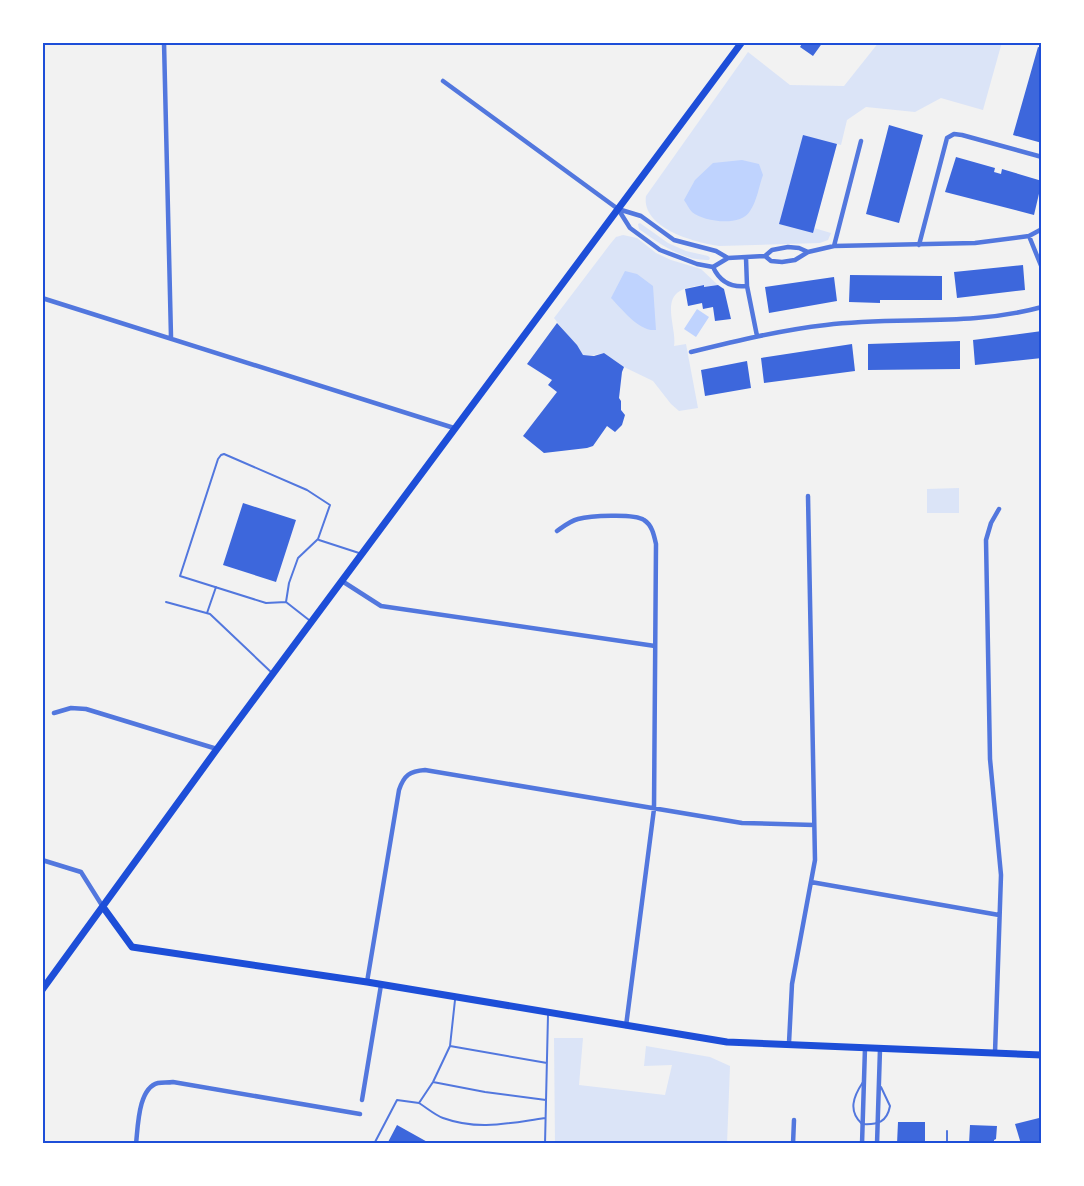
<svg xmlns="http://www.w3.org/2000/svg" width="1084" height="1186" font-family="'Space Grotesk',sans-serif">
<rect width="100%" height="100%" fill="#f2f2f2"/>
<!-- green -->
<path fill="#dbe4f7" d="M879,42H1002L983,110L941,98L915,112L866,107L847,120L841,145L837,144L814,228L831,233L828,240L820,243L719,246C695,243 641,228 646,196L748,52L790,85L844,86Z
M640,223L668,243L686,251L708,256L710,258L709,260C683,261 660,244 639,229L638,224Z
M623,235L637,238L656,253L671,260L701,269L718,285L704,287L703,285C696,286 686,287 680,291C662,301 677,330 674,346L686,344L698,408L679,411L671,404L653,381L624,367L604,353L594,355H583L554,318L611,243L616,237Z
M959,488V513H927V489Z
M554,1038H583L579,1085L665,1095L672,1065L644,1066L646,1046L710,1057L730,1066L727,1144H555Z"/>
<!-- water -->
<path fill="#bfd3fe" d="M742,160L759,164L763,175C759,186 757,201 750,211C741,227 704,222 692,212C689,209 687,204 684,200L695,180L713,163Z
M625,271L637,274L653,286L656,330C639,332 622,309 611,298Z
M697,309L709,317L696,337L684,329Z"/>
<!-- building -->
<path fill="#3d67dc" d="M803,42H823L813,56L800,47Z
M1038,47L1042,48V143L1013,135Z
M889,125L923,135L899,223L866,214Z
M803,135L837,144L813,233L779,224Z
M956,157L995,168L994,172L1001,174L1002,169L1042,181L1034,215L945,192Z
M1023,265L1025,290L957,298L954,272Z
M850,275L942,276V300H880V303L849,302Z
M834,277L837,301L769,313L765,287Z
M704,285V287L718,285L724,289L731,319L715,321L713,307L703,309L702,303L688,306L685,289Z
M557,323L577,345L583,355L594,356L604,353L624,367L622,372L619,398L621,401V410L625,415L622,425L615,432L607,426L593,446L587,448L544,453L523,436L557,392L548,385L552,380L527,364Z
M1042,331V358L975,365L973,340Z
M960,341V369L868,370V344Z
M852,344L855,371L764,383L761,358Z
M747,361L751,388L705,396L701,370Z
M243,503L296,520L276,582L223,565Z
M1039,1118L1040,1125H1042V1144H1021L1015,1124Z
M898,1122H925V1144H897Z
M397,1125L431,1144H387Z
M970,1125L997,1126L996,1139L994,1140V1144H969Z"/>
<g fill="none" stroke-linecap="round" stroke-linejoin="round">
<!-- service -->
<path stroke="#5277de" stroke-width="2" d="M319,540L359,553
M166,602L210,614L271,672
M286,602L289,583L298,558L318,539L330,505L307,490L224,454L221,455L218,459L180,576L266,603L286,602L309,620
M207,613L216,587
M450,1046L547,1063
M433,1082L485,1092L546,1100
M863,1082C853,1097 848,1111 862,1124C878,1125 887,1122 890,1106L881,1087
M419,1103C427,1108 435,1115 443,1118C479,1131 509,1123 545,1118
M374,1144L397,1100L419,1103L433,1082L450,1046L455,1000
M545,1144L548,1015
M947,1144V1131"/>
<!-- minor -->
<path stroke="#5277de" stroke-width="4.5" d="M164,42L171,337
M443,81L618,209L641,216L674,240L716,251L728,258
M618,209L630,228L660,250L697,264L713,267L728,258L765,256L772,250L788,247L799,248L808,252
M1029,236L1042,268
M919,245L947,138L954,134L962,135L1042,157
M834,246L861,141
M765,256L771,261L782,262L795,260L808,252L834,246L975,243L1029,236L1042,229
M746,258L747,286L757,336
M713,267C720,282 731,288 747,286
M42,298L454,428
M691,352C736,341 781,330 826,325C899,316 969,327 1042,307
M557,531C564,526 570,521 578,519C589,516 634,513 644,520C652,525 654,535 656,544L654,809L626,1026
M342,581L381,606L655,646
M54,713L71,708L86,709L217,749
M42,860L81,872L103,907
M811,882L999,915
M367,982L399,790C404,775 410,771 425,770L742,823L814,825
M789,1043L792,984L815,860L808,496
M995,1053L1001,875L990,759L986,540L991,523L999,509
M362,1100L381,985
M136,1144C138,1127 138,1088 158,1083C162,1082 168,1083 173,1082L360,1114
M793,1144L794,1120
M862,1144L865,1048
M877,1144L880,1049"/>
<!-- secondary -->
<path stroke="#1d4ed8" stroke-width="7" d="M103,907L132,947L367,982L727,1042L1042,1055
M42,990L217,749L742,42"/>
</g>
<!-- border -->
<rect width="1084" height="1186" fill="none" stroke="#ffffff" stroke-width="87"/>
<rect x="44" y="44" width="996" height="1098" fill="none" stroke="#1d4ed8" stroke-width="2"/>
</svg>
